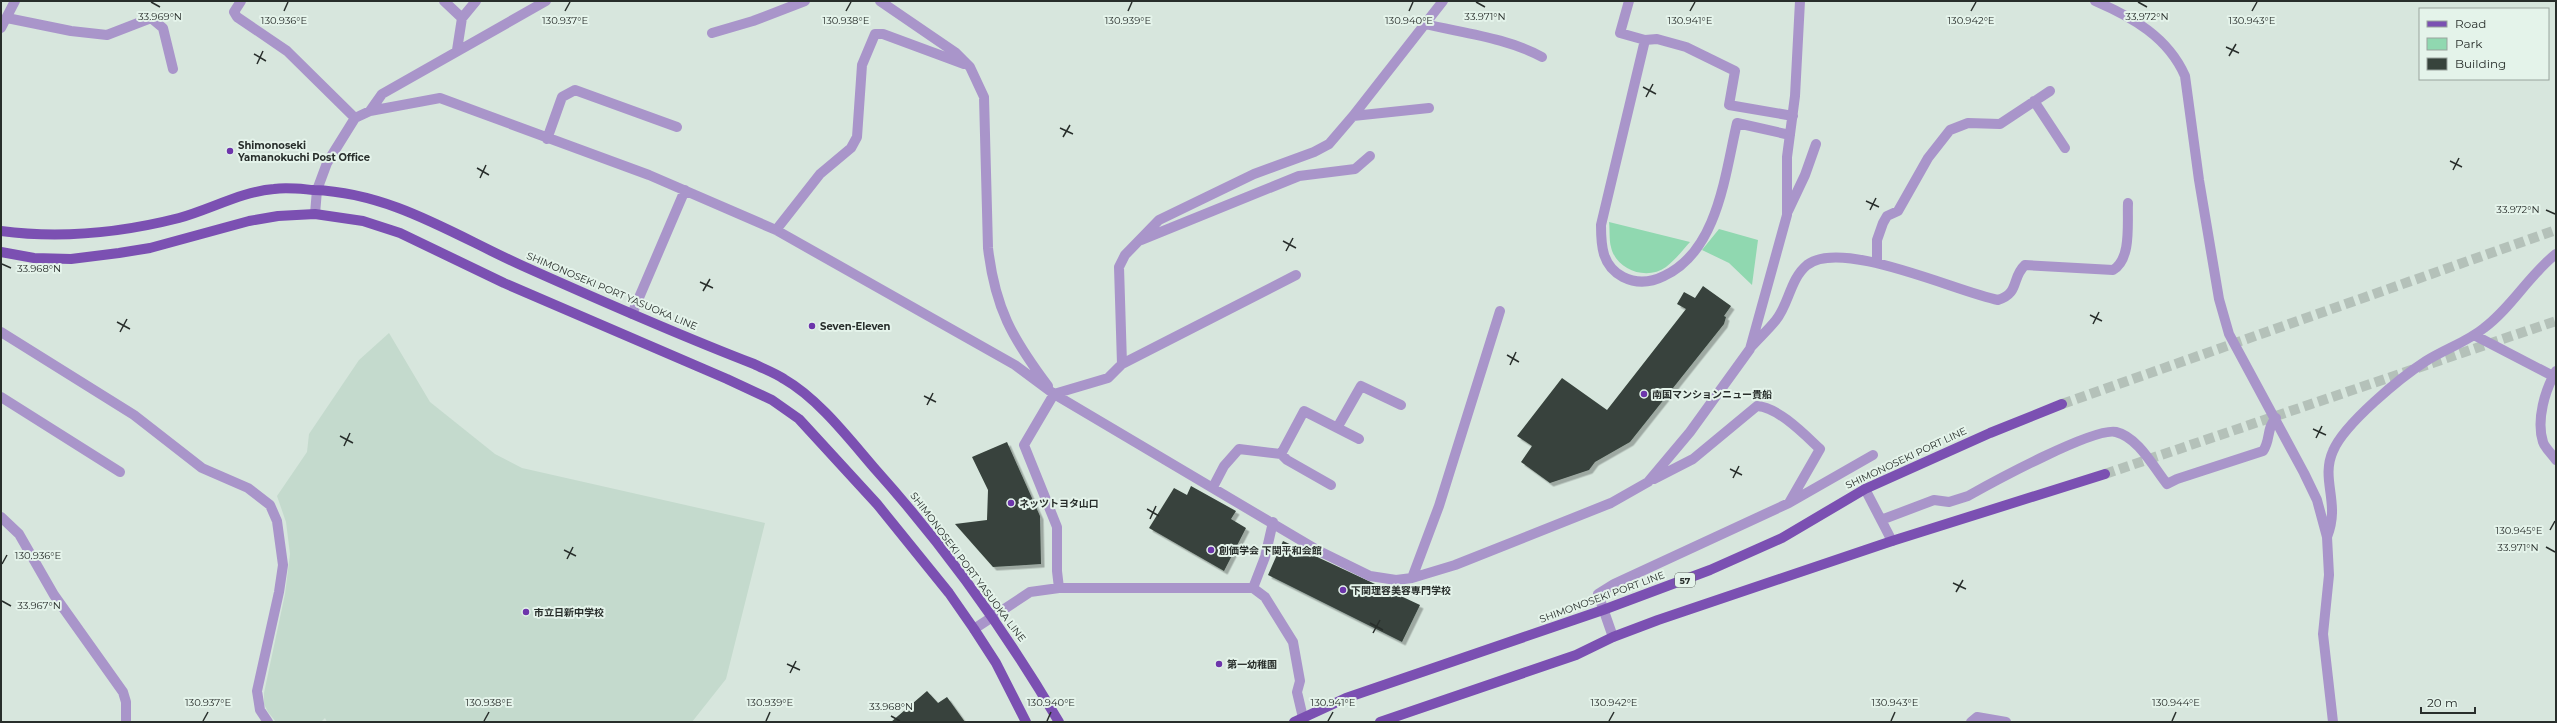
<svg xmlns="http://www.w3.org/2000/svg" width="2557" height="723" font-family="Montserrat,'Noto Sans JP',sans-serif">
<defs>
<filter id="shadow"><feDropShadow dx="3.5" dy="3.5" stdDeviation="0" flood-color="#0004"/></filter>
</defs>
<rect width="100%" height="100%" fill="#d7e6dd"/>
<!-- built -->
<path fill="#c4dacd" d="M389,333L430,402L495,454L522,468L765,523L726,679L692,722H327L325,718L321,722H276L268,712L264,704V693L285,594L290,554L286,522L277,496L307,452L309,434L359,360Z"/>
<!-- green -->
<path fill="#90d8b0" d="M1609,222L1690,242C1683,250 1675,260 1666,267C1647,281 1616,270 1611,247C1609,240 1610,230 1609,222Z
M1719,229L1758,240L1752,285L1729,263L1702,250Z"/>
<!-- building -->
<path fill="#37433c" filter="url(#shadow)" d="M1703,286L1731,306L1724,316L1726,317L1724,324L1630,442L1595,462L1589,470L1550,483L1521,462L1532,446L1517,436L1562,378L1607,410L1686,309L1677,304L1684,292L1695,298Z
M1007,442L1040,516L1041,564L993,567L955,524L987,520L988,490L972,457Z
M1191,486L1236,511L1231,519L1246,528L1224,571L1149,528L1174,488L1187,495Z
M1283,541L1420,605L1402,642L1268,575Z
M927,691L938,703L947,697L965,722H891Z"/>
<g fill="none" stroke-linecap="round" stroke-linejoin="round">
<!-- major-tunnel -->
<path stroke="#b4c1b9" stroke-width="10" stroke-dasharray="10 5" stroke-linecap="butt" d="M2062,404L2556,230
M2105,474L2556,321"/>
<!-- minor -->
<path stroke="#a995ca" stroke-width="10" d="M241,1L234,12L237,17L287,51L355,118
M444,1L462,18
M880,1L956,53L970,67L984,97L988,248C995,308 1012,338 1048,386
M1629,1L1620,33L1645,40L1657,39L1686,47L1735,71L1729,105L1793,116
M2095,1C2132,17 2168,37 2185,76L2199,180L2219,299L2229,334L2304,473L2317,500L2327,537L2329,575L2323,634L2333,722
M7,18L71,31L107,35L151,18L163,28L173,69
M1425,24C1463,33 1508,38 1542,57
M1,28L15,1
M712,33L753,21L805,1
M1645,40L1601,225C1601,246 1602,266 1623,277C1637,284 1650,283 1664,276C1718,251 1725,174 1737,123L1790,135
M457,50L462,18L476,1
M2034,101L2065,148
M370,111L382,94L546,1
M1353,116L1429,108
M547,139L562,97L575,90L677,127
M1788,211L1805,175L1816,144
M315,214L317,190L327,163L355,118L370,111L440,98L649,175L776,230L1015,365L1054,394L1319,551L1370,576L1396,580L1412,578L1455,565L1611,503L1648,482L1690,432L1750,349L1787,215V157L1795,96L1800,1
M776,230L820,174L851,148L857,137L862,65L875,34H883L964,64
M1141,240L1299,176L1355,169L1370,156
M1877,261V240L1883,223L1887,216L1898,211L1928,158L1950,130L1968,123L2000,124L2050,91
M632,314L685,190
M1,332L134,415L202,468L248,488L270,505L277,521L283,565L279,592L257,691L260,710L268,722
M2474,335L2553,376
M1751,347C1759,338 1769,329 1776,320C1789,304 1790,279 1807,265C1842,238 1957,292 1998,300C2020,293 2011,278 2025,265L2113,270C2132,259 2127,222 2128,203
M1122,364L1296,275
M2556,371C2545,390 2536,420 2543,442C2545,448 2552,454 2556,460
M1,397L120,472
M1337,428L1361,386L1401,405
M1281,454L1287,460L1331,485
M1213,487L1224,466L1239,449L1281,454L1304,411L1359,439
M1865,489L1892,541
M1789,503L1873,455
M1,517L19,534L54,595L123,692L126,702V722
M1881,520L1934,500L1949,502L1968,496C1993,482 2094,427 2116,432C2138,437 2154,468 2167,484L2177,479L2263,451C2271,440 2266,428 2276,418
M1273,522L1265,557L1253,588L1265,597L1293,642L1300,681L1297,692L1304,722
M2327,537C2341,503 2320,480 2333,451C2344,424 2401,377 2426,361C2445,349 2467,342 2484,328C2512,307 2529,275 2556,254
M1412,578L1439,506L1500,311
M1059,588L1057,571V527L1024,445L1054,394L1108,378L1122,364L1119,267L1125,255L1159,220L1254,174L1314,152L1329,144L1353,116L1443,1
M974,629L1030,592L1059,588H1253
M1613,637L1598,594L1614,584L1789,503L1820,449C1805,435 1778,407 1757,406L1693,459L1654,479
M1971,722L1977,717L2006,722"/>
<!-- major -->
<path stroke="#7b50b2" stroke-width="10" d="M1,231C61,239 120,233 179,218C209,210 243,191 274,189C287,187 301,189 314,190C392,193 454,235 523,266C599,300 676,334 754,364C764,369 775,373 784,379C819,399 850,440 876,470C945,547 1006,632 1059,722
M1,252L34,258L71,259L119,253L150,248L249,221L278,216L315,214L363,221L400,233L504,283L727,379L772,400L799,419L877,504L949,593L974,629L996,663L1026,722
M1294,722L1346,698L1603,610L1710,570L1782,538L1865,489L1990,433L2062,404
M1380,722L1576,655L1613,637L1658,620L1892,541L2105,474"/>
</g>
<!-- ticks -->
<path fill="none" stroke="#282e2b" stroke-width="1.5" d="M151,2L160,7M1476,2L1485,7M2138,2L2147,7M284,11L288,2M565,11L570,2M846,11L851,2M1128,11L1132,2M1409,11L1413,2M1690,11L1695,2M1971,11L1976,2M2252,11L2257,2M2226,47L2239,53M254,54L266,61M2229,56L2236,44M257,64L263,51M1643,87L1656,94M1646,97L1653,84M1060,128L1073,134M1063,137L1070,125M2450,161L2462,167M477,168L489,175M2453,170L2459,158M480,178L486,165M1866,201L1879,207M1870,210L1876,198M2546,210L2555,214M1283,241L1296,248M1286,251L1293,238M2,264L11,268M700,282L713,288M703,291L710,279M2090,315L2102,321M117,322L130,329M2093,324L2099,312M120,332L127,319M1507,355L1519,362M1510,365L1516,352M924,396L936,402M927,405L933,393M2313,429L2326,435M340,436L353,443M2316,438L2322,426M344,446L350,433M1730,469L1742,475M1733,478L1739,466M1147,509L1159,516M1150,519L1156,506M2550,530L2555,521M2546,547L2555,552M564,550L576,556M567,559L573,547M2,564L7,555M1953,583L1966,589M1956,592L1963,580M2,601L11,606M1370,623L1383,630M1373,633L1380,620M787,664L800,670M790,673L796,661M891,716L900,721M203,721L208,712M484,721L489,712M766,721L770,712M1047,721L1051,712M1328,721L1333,712M1609,721L1614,712M1891,721L1895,712M2172,721L2176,712"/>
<!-- markers -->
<g fill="#6d35ab" stroke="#e4f3ea" stroke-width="1.5">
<circle cx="230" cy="151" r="4"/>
<circle cx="812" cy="326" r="4"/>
<circle cx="1644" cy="394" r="4"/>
<circle cx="1011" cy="503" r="4"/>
<circle cx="1211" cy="550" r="4"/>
<circle cx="1343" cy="590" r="4"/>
<circle cx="526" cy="612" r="4"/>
<circle cx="1219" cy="664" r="4"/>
</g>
<g text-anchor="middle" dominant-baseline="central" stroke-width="4" stroke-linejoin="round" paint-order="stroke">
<!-- shield labels -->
<rect fill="#e4f3ea" stroke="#606964" stroke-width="1" x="1675" y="573" width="20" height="14" rx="3"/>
<g font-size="9" font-weight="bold" fill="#282e2b">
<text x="1685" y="580">57</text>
</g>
<!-- poi labels -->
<g font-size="10" font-weight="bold" fill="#282e2b" stroke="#e4f3ea" text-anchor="start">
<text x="238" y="145">Shimonoseki<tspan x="238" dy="12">Yamanokuchi Post Office</tspan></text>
<text x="820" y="326">Seven-Eleven</text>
<text x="1652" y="394">南国マンションニュー貴船</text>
<text x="1019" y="503">ネッツトヨタ山口</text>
<text x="1219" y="550">創価学会 下関平和会館</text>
<text x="1351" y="590">下関理容美容専門学校</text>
<text x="534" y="612">市立日新中学校</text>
<text x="1227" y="664">第一幼稚園</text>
</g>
<!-- street labels -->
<g font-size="10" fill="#282e2b" stroke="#e4f3ea">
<text transform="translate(612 291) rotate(23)">SHIMONOSEKI PORT YASUOKA LINE</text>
<text transform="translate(1906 458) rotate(-25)">SHIMONOSEKI PORT LINE</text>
<text transform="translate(968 567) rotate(53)">SHIMONOSEKI PORT YASUOKA LINE</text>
<text transform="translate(1602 597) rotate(-20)">SHIMONOSEKI PORT LINE</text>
</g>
</g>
<g font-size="10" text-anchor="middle" fill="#282e2b" stroke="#e4f3ea" stroke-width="4" stroke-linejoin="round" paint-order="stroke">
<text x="160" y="20">33.969°N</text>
<text x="1485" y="20">33.971°N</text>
<text x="2147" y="20">33.972°N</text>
<text x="284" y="24">130.936°E</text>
<text x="565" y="24">130.937°E</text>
<text x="846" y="24">130.938°E</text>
<text x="1128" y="24">130.939°E</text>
<text x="1409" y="24">130.940°E</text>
<text x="1690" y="24">130.941°E</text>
<text x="1971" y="24">130.942°E</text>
<text x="2252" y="24">130.943°E</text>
<text x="2518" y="213">33.972°N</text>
<text x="39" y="272">33.968°N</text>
<text x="2519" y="534">130.945°E</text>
<text x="2518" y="551">33.971°N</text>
<text x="38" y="559">130.936°E</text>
<text x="39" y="609">33.967°N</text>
<text x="208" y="706">130.937°E</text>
<text x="489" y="706">130.938°E</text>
<text x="770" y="706">130.939°E</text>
<text x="1051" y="706">130.940°E</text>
<text x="1333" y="706">130.941°E</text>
<text x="1614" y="706">130.942°E</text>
<text x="1895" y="706">130.943°E</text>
<text x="2176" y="706">130.944°E</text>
<text x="891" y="710">33.968°N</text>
</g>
<!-- border -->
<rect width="2557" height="723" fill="none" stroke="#282e2b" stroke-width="4"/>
<!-- legend -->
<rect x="2419" y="8" width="130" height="72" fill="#e4f3ea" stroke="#99a49e"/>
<rect x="2427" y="21" width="20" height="6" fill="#7b50b2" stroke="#99a49e"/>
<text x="2455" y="28" font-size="12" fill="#282e2b">Road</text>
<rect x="2427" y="38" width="20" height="12" fill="#90d8b0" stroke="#99a49e"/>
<text x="2455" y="48" font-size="12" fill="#282e2b">Park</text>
<rect x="2427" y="58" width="20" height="12" fill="#37433c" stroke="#99a49e"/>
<text x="2455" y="68" font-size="12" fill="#282e2b">Building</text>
<!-- scale -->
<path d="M2421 707v6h54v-6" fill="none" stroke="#282e2b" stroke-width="2"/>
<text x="2427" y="707" font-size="12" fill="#282e2b" stroke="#e4f3ea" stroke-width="3" paint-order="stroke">20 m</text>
</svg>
